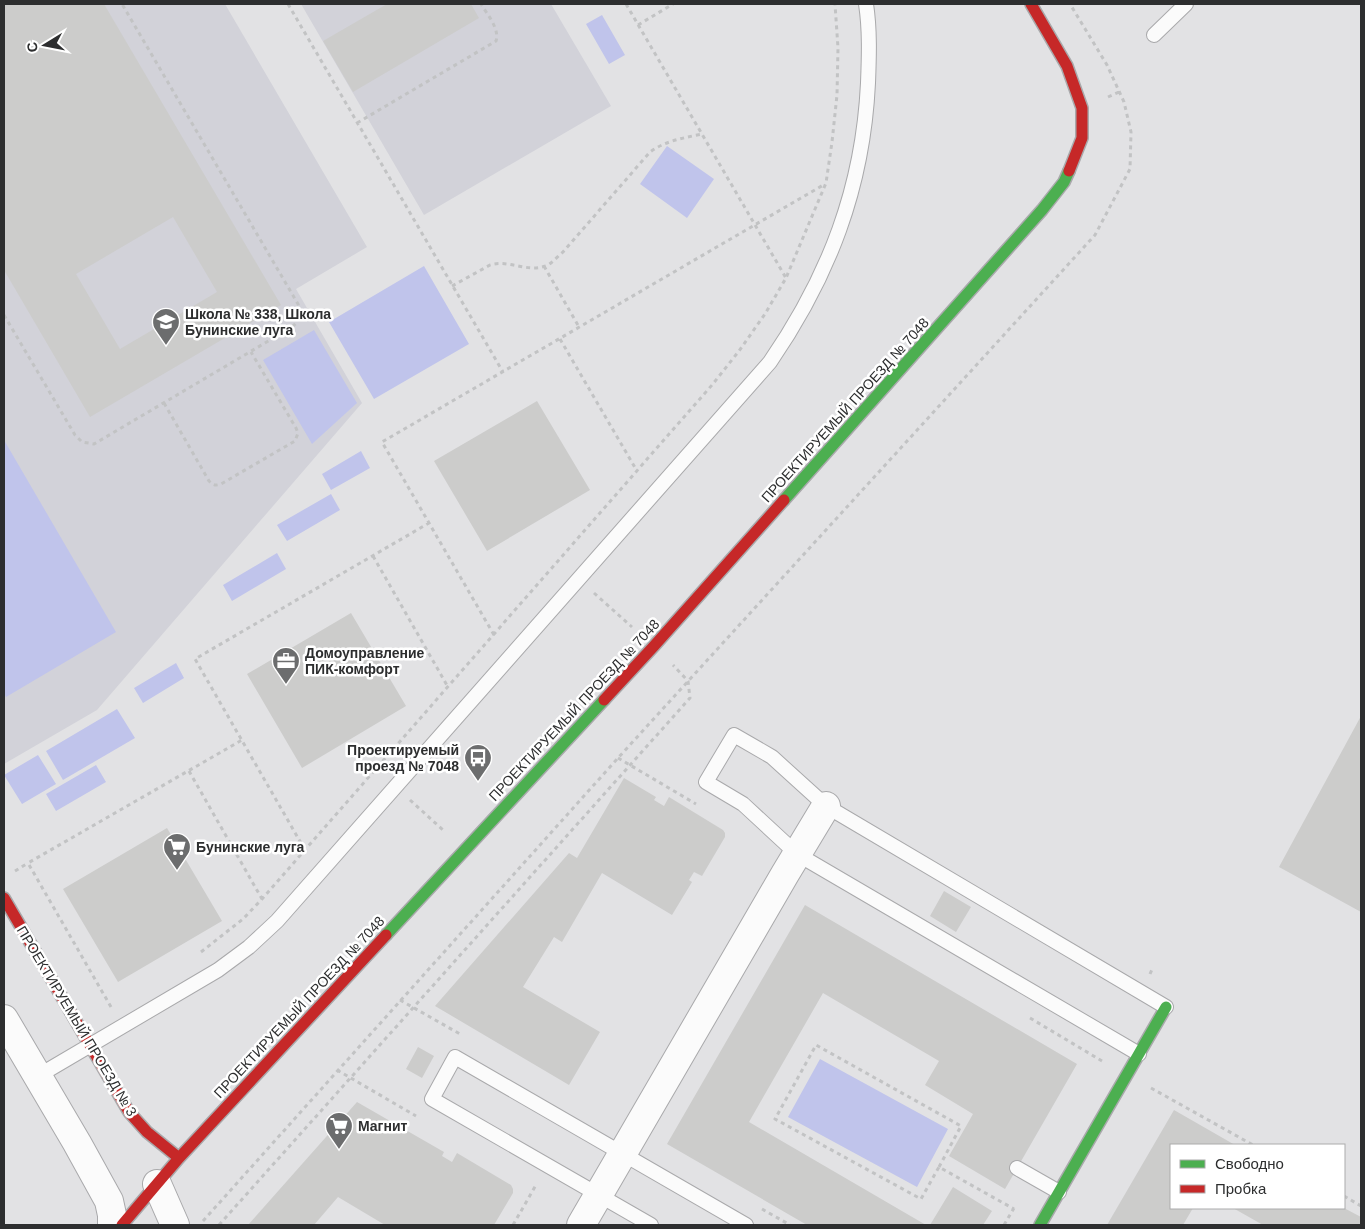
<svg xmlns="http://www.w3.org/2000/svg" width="1365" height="1229" font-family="Arial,sans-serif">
<rect width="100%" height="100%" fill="#e2e2e4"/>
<!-- built -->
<path fill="#d2d2d9" d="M4,4H225L367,247L296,289L362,403L97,710L4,764Z
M301,4H551L611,106L424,215Z"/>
<!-- green -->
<path fill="#c0c4eb" d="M602,15L625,55L609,64L586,24Z
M667,146L714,179L687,218L640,184Z
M424,266L469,344L374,399L329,322Z
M314,330L357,403L312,444L263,360Z
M4,440L116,632L6,697L4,693Z
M361,451L370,468L331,490L322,474Z
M331,494L340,510L287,541L277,525Z
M277,553L286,569L232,601L223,585Z
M176,663L184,678L143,703L134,688Z
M117,709L135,738L63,780L46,751Z
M38,755L56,784L22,804L4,775Z
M96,765L106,782L56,811L46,794Z
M820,1059L948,1129L917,1187L788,1117Z"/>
<!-- building -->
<path fill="#cccccb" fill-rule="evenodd" d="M4,4H104L281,305L90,417L4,270ZM173,217L217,292L120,349L76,274Z
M387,4H471L479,18L353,92L323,41Z
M537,401L590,490L487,551L434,461Z
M351,613L406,706L302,768L247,674Z
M1361,716V912L1279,867Z
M624,778L656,797L654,800L664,806L669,797L723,830L725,833V837L702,876L694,872L689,880L692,882L672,915L602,873L562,942L554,937L523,987L600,1032L569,1085L435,1006L569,853L577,858Z
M167,828L222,921L118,982L63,889Z
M944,891L971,907L956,932L930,916Z
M805,905L1077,1064L1005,1189L949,1156L973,1114L925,1085L939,1061L823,993L749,1122L926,1225H807L667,1144Z
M418,1047L434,1056L422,1078L406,1069Z
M357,1102L444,1152L442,1156L452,1162L457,1153L511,1185L513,1189V1193L494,1225H385L338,1197L314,1225H248Z
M1174,1110L1235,1145H1171V1208H1193L1183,1225H1107Z
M953,1187L992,1211L983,1225H930Z
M1233,1208H1344L1361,1217V1225H1263Z"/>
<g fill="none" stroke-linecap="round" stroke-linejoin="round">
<defs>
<path id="lane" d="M1154,35L1186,4
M1139,1054L797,854L743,804L706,782L734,735L772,757L826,806L1166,1007
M38,1076L218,970L249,947L277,921L770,362C829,276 863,188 868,83C869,57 870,30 866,4
M1017,1168L1059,1192
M651,1225L432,1099L455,1057L746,1225"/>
<path id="street" d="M4,1019L77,1143L109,1201L112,1215V1225
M157,1184L175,1225
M581,1225L785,874L826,806"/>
<path id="fast" d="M784,500L1042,210L1064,182L1069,171
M386,935L604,700
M1040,1225L1166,1007"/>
<path id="jam" d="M1031,4L1067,66L1082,108V138L1069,171
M604,700L654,646L784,500
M4,898L129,1112L147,1132L179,1158
M122,1225L179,1158L386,935"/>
</defs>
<!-- lane casing -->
<use href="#lane" stroke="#a9a9ab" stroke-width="16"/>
<!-- street casing -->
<use href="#street" stroke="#a9a9ab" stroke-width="30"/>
<!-- fast casing -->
<use href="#fast" stroke="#a9a9ab" stroke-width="14"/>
<!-- jam casing -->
<use href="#jam" stroke="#a9a9ab" stroke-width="14"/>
<!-- path -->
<path stroke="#c2c3c4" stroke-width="3" stroke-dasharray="4 4" stroke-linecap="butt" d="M288,4L503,372
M626,4L786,278
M638,25L673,4
M1108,97L1119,92
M357,123L496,41C500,29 487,14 481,4
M544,266L579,327
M452,286L490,265C510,259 528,274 548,265C553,262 558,256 563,252L650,152C665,141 683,138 702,134
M4,315L75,435L82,442L94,444L292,327C301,319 301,316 298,304L122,4
M560,339L637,471
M164,403L209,481C213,485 215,486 221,484L295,441L298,433L296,428L251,352
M373,556L448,687
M594,593L632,627
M494,635L382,442L825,184
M618,758L696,804
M189,771L262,899
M410,800L443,830
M305,850L195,659L429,523
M15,871L28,863
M201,952L243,919L262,899L712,385L739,351L765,314L786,278L826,183L832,142L837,95L838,48L835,4
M1150,974L1153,967
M400,1000L460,1034
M111,1007L28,863L242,740
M1030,1018L1102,1061
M337,1070L416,1116
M1151,1088L1253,1145
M939,1167L961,1126L816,1045L775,1119L921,1199L939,1167L1014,1209
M1344,1196L1361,1206
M762,1209L790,1225
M203,1221L618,758L1095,235L1130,169L1131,132L1124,102L1107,65L1070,4
M219,1225L690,698L688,681L673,665
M513,1225L536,1185
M1004,1225L1014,1208"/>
<!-- lane -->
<use href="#lane" stroke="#fbfbfb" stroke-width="14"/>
<!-- street -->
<use href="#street" stroke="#fbfbfb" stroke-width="28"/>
<!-- fast -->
<use href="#fast" stroke="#4caf50" stroke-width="11"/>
<!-- jam -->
<use href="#jam" stroke="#c62828" stroke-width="11"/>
</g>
<!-- icons -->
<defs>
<symbol id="school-pin" viewBox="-11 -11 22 30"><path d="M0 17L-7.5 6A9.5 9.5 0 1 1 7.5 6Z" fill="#6c6d6e" stroke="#fff"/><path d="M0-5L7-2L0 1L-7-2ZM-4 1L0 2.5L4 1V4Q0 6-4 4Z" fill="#fff"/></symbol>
<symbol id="office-pin" viewBox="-11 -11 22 30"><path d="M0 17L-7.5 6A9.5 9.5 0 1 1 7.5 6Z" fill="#6c6d6e" stroke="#fff"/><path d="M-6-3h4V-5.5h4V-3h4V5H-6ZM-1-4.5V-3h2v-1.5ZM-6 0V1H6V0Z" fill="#fff"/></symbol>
<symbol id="bus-pin" viewBox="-11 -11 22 30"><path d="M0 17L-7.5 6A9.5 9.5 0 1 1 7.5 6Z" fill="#6c6d6e" stroke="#fff"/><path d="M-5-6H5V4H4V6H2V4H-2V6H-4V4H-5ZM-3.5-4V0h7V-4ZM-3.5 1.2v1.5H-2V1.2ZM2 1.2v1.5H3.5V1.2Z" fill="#fff"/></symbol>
<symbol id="supermarket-pin" viewBox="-11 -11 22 30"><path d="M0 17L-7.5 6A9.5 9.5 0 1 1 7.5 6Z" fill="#6c6d6e" stroke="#fff"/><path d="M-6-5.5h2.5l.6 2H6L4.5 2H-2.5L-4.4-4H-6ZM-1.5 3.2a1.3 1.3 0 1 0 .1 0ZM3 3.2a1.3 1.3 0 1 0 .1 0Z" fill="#fff"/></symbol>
</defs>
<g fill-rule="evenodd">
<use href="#school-pin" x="150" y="306" width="32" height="43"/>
<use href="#office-pin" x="270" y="645" width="32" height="43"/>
<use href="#bus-pin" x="462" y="742" width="32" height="43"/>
<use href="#supermarket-pin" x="161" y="831" width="32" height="43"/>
<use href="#supermarket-pin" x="323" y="1110" width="32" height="43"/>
</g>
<g text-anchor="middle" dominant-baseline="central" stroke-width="5" stroke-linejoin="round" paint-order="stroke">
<!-- poi labels -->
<g font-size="14" font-weight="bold" fill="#2d2e2f" stroke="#fff" text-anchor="start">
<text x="185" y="314">Школа № 338, Школа<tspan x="185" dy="16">Бунинские луга</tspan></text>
<text x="305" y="653">Домоуправление<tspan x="305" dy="16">ПИК-комфорт</tspan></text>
<text x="459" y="750" text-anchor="end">Проектируемый<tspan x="459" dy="16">проезд № 7048</tspan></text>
<text x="196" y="847">Бунинские луга</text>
<text x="358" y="1126">Магнит</text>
</g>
<!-- street labels -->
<g font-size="14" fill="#2d2e2f" stroke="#fff">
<text transform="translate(845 410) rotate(-48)">ПРОЕКТИРУЕМЫЙ ПРОЕЗД № 7048</text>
<text transform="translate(574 710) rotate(-47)">ПРОЕКТИРУЕМЫЙ ПРОЕЗД № 7048</text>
<text transform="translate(299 1007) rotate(-47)">ПРОЕКТИРУЕМЫЙ ПРОЕЗД № 7048</text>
<text transform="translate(77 1021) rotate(59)">ПРОЕКТИРУЕМЫЙ ПРОЕЗД № 3</text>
</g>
</g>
<!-- border -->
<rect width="1365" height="1229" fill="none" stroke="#2d2e2f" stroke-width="10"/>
<!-- legend -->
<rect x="1170" y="1144" width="175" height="65" fill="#ffffff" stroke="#ababac"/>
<rect x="1180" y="1160" width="25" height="8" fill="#4caf50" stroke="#ababac"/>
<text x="1215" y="1169" font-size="15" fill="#2d2e2f">Свободно</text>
<rect x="1180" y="1185" width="25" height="8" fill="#c62828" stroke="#ababac"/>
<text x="1215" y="1194" font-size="15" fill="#2d2e2f">Пробка</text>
<!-- north arrow -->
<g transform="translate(45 45) rotate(260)" stroke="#ffffff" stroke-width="4" paint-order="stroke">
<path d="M0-4L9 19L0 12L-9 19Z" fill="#2d2e2f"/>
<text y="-8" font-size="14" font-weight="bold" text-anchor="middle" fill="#2d2e2f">С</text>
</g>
</svg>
